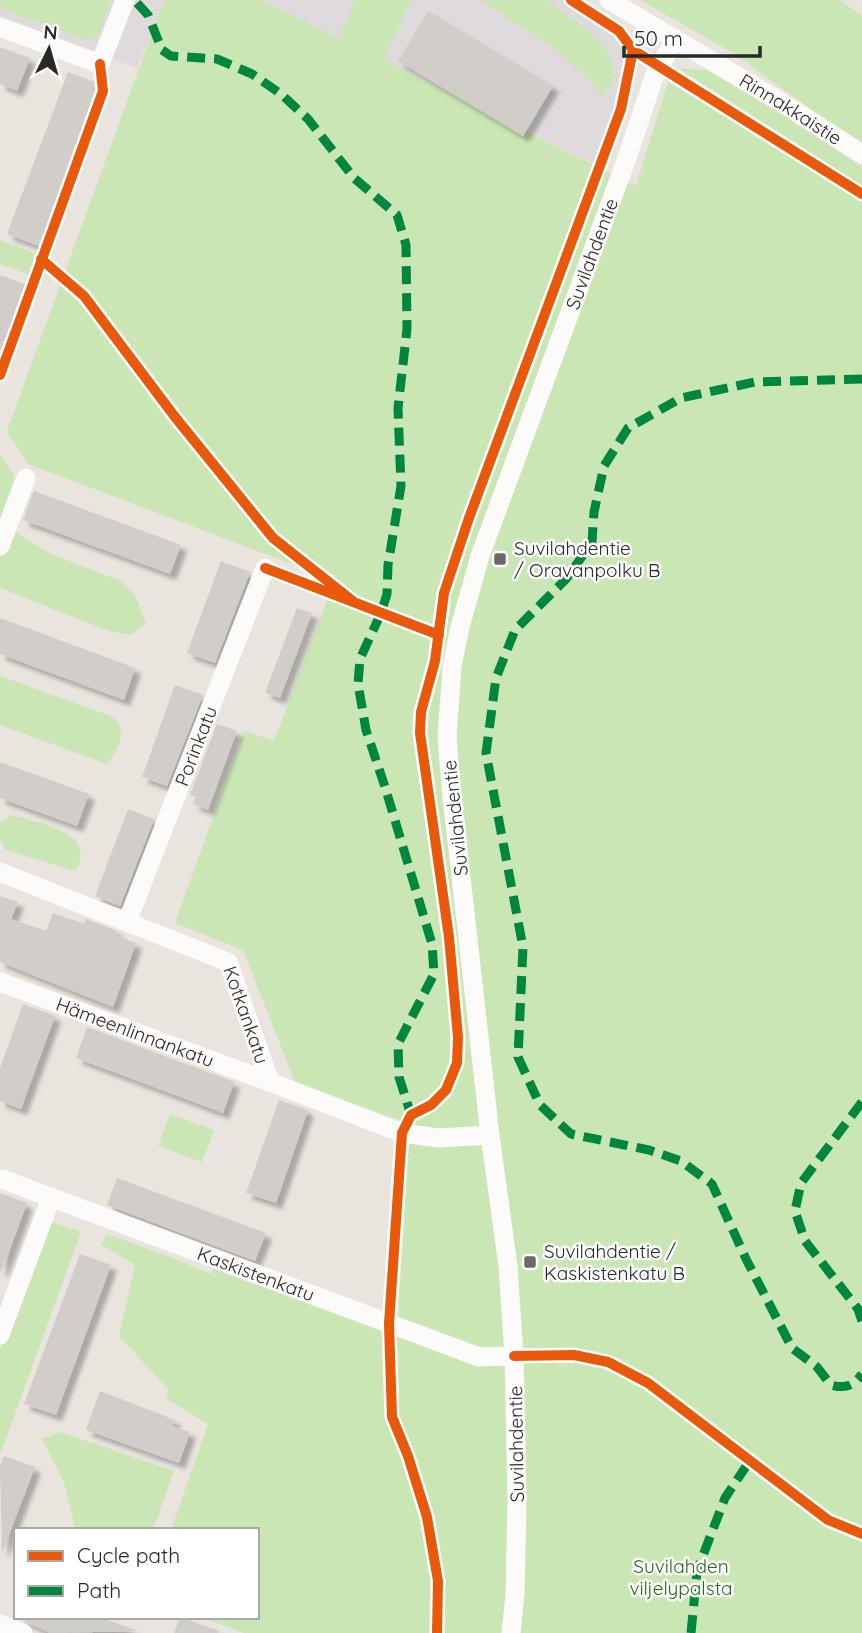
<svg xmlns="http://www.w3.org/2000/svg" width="862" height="1633" font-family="Quicksand,sans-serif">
<defs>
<filter id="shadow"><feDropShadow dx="6" dy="6" stdDeviation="2" flood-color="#0004"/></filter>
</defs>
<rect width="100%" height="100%" fill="#e9e4de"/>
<!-- industrial -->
<path fill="#dfdbdd" d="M0,0H164L137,68L0,17Z
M261,0H563L646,41L598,166Z"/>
<!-- green -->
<path fill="#c9e6b4" d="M0,0H111L98,36L86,40L0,8Z
M164,0H261L339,38L355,0H411L384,60L636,186L668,82L862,198V1633H244L202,1617H257V1530H171L208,1424L166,1398L169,1390L119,1336L135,1265L101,1244L107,1234L170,1257L211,1274L213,1269L397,1336L410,1124L295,1082L243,950L175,923L244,731L274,741L335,580L28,464L7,431Z
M480,0H545L578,23L596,39L609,54L615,76L603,97L590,81L559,52Z
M640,0H840L862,16V143L816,113L733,53Z
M679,69L707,70L786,117L862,167V188L822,160Z
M0,240L36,254L29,275L0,264Z
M0,453L15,477L0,519Z
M0,522L51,554L121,581L135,595L146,624L130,635L109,631L0,588Z
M0,676L113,717C129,731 118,750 107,764L0,725Z
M11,815C38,822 100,833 75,871L6,850L0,839V822Z
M170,1114L214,1130L202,1162L158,1146Z
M47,1220L81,1232L0,1455V1350Z
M61,1432L174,1471L153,1530H76L64,1482L42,1439Z"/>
<!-- building -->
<path fill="#d1ceca" filter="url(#shadow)" d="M428,11L553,86L523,136L398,61Z
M0,47L30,58L17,91L0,84Z
M68,72L100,84L39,246L7,234Z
M0,275L26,285L1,350H0Z
M34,491L181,545L170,574L23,520Z
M221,561L250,572L215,663L187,653Z
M297,608L312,613L280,698L265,693Z
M0,618L135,668L124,700L0,654Z
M175,685L203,695L167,786L142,777Z
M217,724L237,731L208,810L193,804L196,797L190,795Z
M0,762L89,794L77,826L0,798Z
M128,809L154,819L120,906L95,896Z
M0,896L18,902L11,919L46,931L53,913L84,924L86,919L117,931L115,935L136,943L113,1007L0,962Z
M23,1004L55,1016L21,1109L0,1101V1068Z
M87,1027L234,1082L223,1113L76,1058Z
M279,1100L308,1110L276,1203L246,1193Z
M117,1178L266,1233L255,1261L107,1205Z
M0,1193L27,1203L2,1271H0Z
M80,1254L111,1265L56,1415L24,1404Z
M100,1391L175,1420L172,1426L190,1432L179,1463L86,1430Z
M4,1456L35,1467L2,1553L0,1467Z
M16,1617H100L138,1631L50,1633Z
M180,1617L219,1631L218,1633H174Z"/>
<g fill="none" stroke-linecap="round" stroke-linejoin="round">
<!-- minor -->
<g stroke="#fcfbfa" stroke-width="19">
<path id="s1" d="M609,0L781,102L862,154"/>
<path d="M0,27L100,64L125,0"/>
<path d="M0,546L26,478"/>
<path id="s2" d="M0,872L228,962L270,1082L402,1133L439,1138L490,1135"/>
<path id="s3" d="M127,922L265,568"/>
<path id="s4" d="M0,982L270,1082"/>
<path id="s5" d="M2,1179L479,1357L514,1356"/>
<path d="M0,1335L51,1198"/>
<path d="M0,1624L23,1633"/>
<path id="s6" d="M511,1633L515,1594L517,1500L514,1356L508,1266L490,1135L451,788L447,736L452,667L460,627L480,556L627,158L654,77L675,39"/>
</g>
<!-- quiet -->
<path stroke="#00873e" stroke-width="9" stroke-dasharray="18 9" stroke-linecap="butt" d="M137,3L148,15L162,50L171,56L217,59L252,74L281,94L308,119L354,178L397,215L406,245L407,329L398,408L401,486L388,565L387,594L381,613L360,659L358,684L366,730L385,787L432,944L434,974L398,1044L399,1077L411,1115
M862,379L755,382L681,398L628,428L604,466L594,512L592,542L567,578L515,630L496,678L486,753L523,947L518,1057L540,1105L571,1134L649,1150L681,1161L712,1184L746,1259L792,1348L817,1367L831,1385C846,1389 853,1386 862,1374
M862,1102L801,1183L795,1211L805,1241L858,1309L862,1321
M691,1633L697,1571L725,1498L749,1462"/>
<defs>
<path id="cycleway" d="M571,0L619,31L633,50L862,194
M41,259L84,296L175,417L273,538L354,602
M0,375L103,91L100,64
M265,568L439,635
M514,1356L574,1355L608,1362L648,1383L828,1520L862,1534
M437,1633L438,1581L427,1517L408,1456L392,1417L389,1324L402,1133L411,1115L431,1105L446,1090L457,1063L458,1037L449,937L420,733L421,712L435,661L444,593L469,518L621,109L633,50"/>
</defs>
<!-- cycleway casing -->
<use href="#cycleway" stroke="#fff" stroke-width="15"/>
<!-- cycleway -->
<use href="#cycleway" stroke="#e8590c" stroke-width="10"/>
</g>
<!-- markers -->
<g fill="#6c6a68" stroke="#fff" stroke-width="2.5">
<rect x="493" y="552" width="14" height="14" rx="3.5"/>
<rect x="523" y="1255" width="14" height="14" rx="3.5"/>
</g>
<g text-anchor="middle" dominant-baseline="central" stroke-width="5" stroke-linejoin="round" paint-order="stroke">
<!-- street labels -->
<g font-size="19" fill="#292929" stroke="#fff">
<text stroke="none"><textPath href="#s1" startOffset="212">Rinnakkaistie</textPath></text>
<text stroke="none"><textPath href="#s6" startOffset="1407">Suvilahdentie</textPath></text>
<text stroke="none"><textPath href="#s3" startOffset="189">Porinkatu</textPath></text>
<text transform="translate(455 818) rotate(-96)">Suvilahdentie</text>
<text stroke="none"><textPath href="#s2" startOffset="301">Kotkankatu</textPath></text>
<text stroke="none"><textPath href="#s4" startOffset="144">Hämeenlinnankatu</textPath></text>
<text stroke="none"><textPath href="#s5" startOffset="271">Kaskistenkatu</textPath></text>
<text transform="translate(516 1444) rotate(-91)">Suvilahdentie</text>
</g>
<!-- poi labels -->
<g font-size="19" fill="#292929" stroke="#fff" text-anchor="start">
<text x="514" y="548">Suvilahdentie<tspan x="514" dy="22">/ Oravanpolku B</tspan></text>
<text x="544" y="1251">Suvilahdentie /<tspan x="544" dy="22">Kaskistenkatu B</tspan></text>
</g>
<!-- park labels -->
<g font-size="19" fill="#266b14" stroke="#fff">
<text x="681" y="1566">Suvilahden<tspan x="681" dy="22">viljelypalsta</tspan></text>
</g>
</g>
<!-- legend -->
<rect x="14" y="1528" width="245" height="91" fill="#ffffff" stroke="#a9a9a9" stroke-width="2"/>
<rect x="28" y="1551" width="35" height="10" fill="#e8590c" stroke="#a9a9a9" stroke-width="2"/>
<text x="77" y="1563" font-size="21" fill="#292929">Cycle path</text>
<rect x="28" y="1586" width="35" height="10" fill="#00873e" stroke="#a9a9a9" stroke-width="2"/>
<text x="77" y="1598" font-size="21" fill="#292929">Path</text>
<!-- north arrow -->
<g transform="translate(49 49) rotate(5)" stroke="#ffffff" stroke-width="5" paint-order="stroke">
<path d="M0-5L12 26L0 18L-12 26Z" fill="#292929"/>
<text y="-10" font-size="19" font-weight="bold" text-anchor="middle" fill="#292929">N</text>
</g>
<!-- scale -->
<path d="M624 46v10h136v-10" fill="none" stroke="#292929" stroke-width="3.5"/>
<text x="634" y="46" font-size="21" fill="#292929" stroke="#ffffff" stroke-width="5" paint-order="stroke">50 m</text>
</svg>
